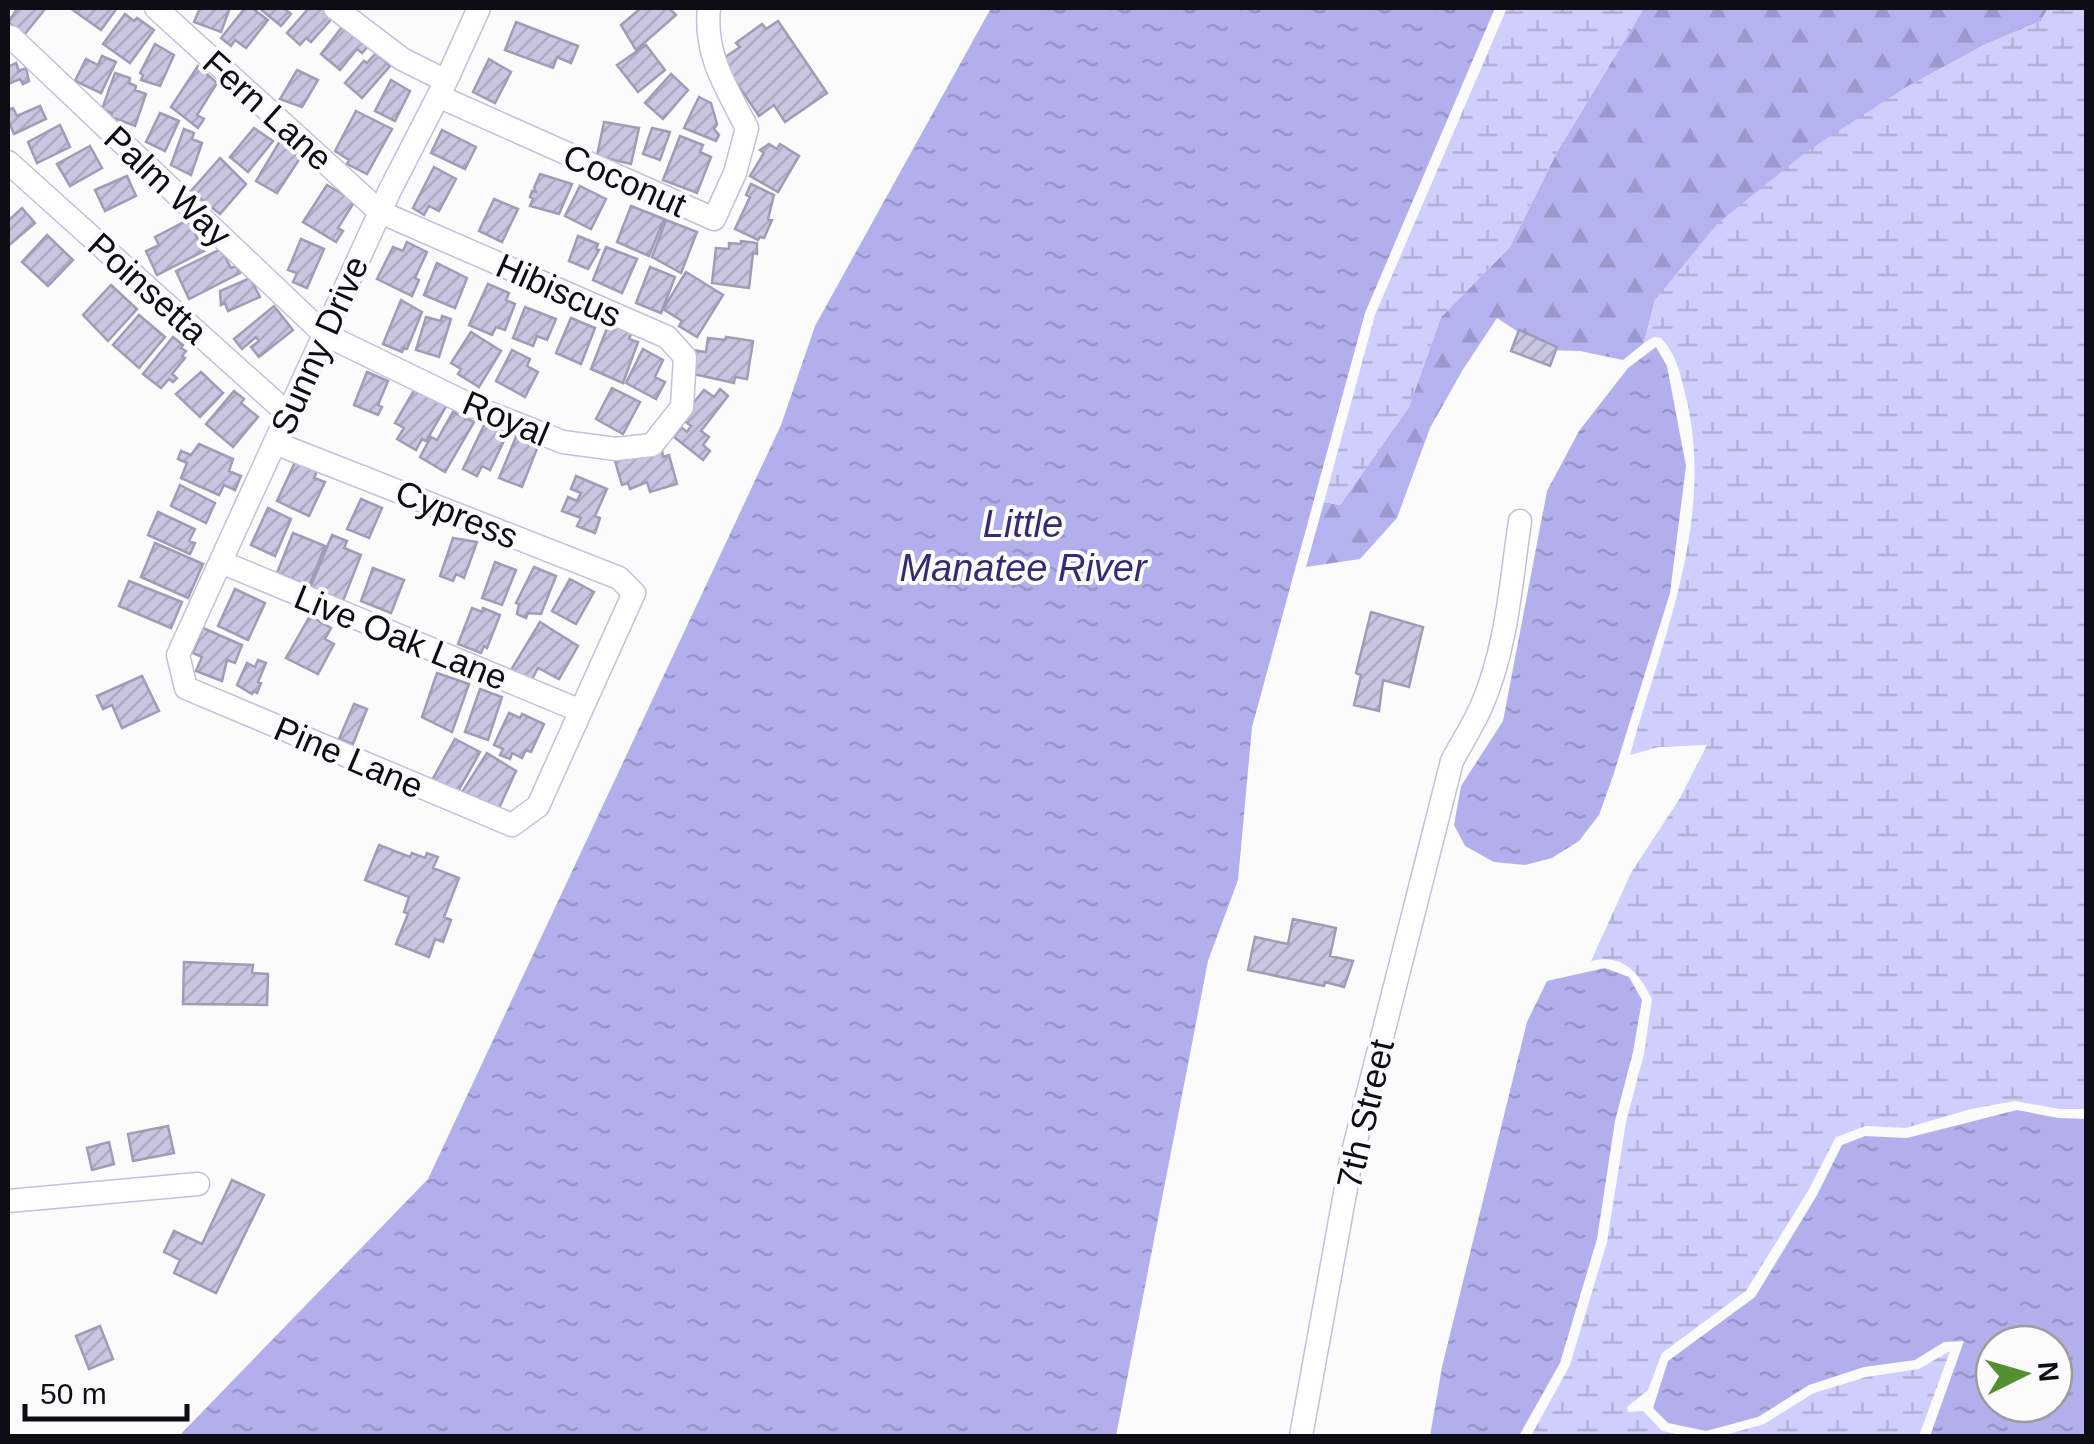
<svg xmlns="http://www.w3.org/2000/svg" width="2094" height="1444" font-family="Helvetica,sans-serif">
<defs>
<pattern id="forest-firs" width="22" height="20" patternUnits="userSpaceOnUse" patternTransform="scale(2.5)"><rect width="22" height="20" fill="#b4b2ef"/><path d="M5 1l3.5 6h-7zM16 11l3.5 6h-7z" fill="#9a98cc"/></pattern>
<pattern id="wetland-marsh" width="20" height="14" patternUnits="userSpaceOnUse" patternTransform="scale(2.5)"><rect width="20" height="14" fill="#cfcefc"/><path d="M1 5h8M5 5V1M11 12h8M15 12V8" fill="none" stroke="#b1b0d7"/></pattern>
<pattern id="water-ripples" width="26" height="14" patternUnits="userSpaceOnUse" patternTransform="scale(2.5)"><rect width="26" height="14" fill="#b2afec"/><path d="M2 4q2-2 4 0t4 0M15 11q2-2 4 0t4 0" fill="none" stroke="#9895ca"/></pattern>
<pattern id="building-hatch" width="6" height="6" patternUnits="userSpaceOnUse" patternTransform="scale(2.5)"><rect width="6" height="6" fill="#c8c7e1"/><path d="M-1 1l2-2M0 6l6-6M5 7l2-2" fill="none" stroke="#abaac0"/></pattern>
</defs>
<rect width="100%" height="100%" fill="#fbfbfb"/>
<!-- forest -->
<path fill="url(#forest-firs)" d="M1644,8H2048L2041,21L1986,44L1903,89L1655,300L1644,343L1623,360L1580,351L1546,350L1497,318L1462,371L1430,428L1397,518L1360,559L1306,567L1324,502L1340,505L1409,407L1441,317L1509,248L1557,152Z"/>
<!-- wetland -->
<path fill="url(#wetland-marsh)" d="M1507,8H1644L1557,152L1509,248L1441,317L1409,407L1340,505L1324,502L1375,315Z
M2048,8H2086V1109H2060L2015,1101L1971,1109L1906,1128L1866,1126L1836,1137L1808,1191L1746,1291L1662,1353L1648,1390L1627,1407L1628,1412L1643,1411L1662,1431L1686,1436H1531L1570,1365L1607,1242L1626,1122L1644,1054L1652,999C1639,973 1623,953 1591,961L1631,873L1680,798L1707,745L1659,747L1630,755C1662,639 1714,523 1687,401C1681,378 1678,356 1661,338L1654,337L1644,343L1655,300L1718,223L1806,152L1903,89L1986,44L2041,21Z
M1950,1351L1919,1436H1722L1764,1424L1814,1393L1866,1377L1919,1369Z"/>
<!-- water -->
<path fill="url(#water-ripples)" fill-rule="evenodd" d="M991,8H1495L1365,313L1252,727L1238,880L1208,961L1116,1436H179L428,1179L781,425L815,326Z
M1656,347L1667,366L1686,466L1670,593L1613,776L1599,815L1579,841L1552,858L1525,865L1494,862L1465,846L1454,825L1461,786L1503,721L1547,491L1579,431L1628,368Z
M1605,968L1629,977L1642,1000L1633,1052L1615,1121L1597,1239L1560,1363L1519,1436H1430L1442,1367L1527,1022L1547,981Z
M2017,1110L2058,1118L2086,1119V1436H1930L1964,1341L1944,1342L1915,1360L1864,1367L1809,1385L1758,1417L1706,1431L1668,1423L1653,1408L1668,1361L1755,1297L1817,1195L1842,1145L1865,1136L1907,1138ZM2054,1344V1404H1994V1344Z"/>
<!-- building -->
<path fill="url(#building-hatch)" stroke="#9e9db6" stroke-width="2.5" d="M18,8L45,9L24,35L8,22Z
M75,8H117L101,30L73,10Z
M200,8H230L221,32L194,22Z
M245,8H252L268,20L246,48L235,40L231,46L221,38Z
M259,8H288L286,10L291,14L281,26Z
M309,8H328L336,14L311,42L306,38L300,45L287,33Z
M641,8H669L676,15L636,50L621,25Z
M125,14L134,21L137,18L154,30L130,63L103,44Z
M778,21L827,93L785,122L774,105L759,116L721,60L740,47L736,43L762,24L766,29Z
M516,22L578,46L571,63L557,57L553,68L505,50Z
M342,27L355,37L358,33L371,43L362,53L357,49L340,70L321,54Z
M155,44L174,55L160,86L141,80L143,75L140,73Z
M646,45L665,70L638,92L617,65Z
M376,53L390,66L362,98L345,83L364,61L367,63Z
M102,56L116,62L101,93L75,81L86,59L98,65Z
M489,59L511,72L495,103L473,92Z
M16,63L19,71L26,68L29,81L23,84L20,79L8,84V67Z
M198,66L217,83L197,115L204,119L198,128L171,107Z
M297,70L318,80L302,107L280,99Z
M115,73L130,78L129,83L136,86L135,90L146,94L135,126L111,117L112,113L102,109Z
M671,74L688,90L663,119L645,103Z
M391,80L410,91L395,121L375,111Z
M699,97L711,103L717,124L714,129L719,135L716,141L684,128Z
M40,106L46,119L14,134L8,120V110L13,108L17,116Z
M356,111L392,129L367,174L347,164L349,160L335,151Z
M160,113L179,121L165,151L146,142Z
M604,122L639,128L631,164L597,156Z
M60,125L70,147L37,163L28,142Z
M254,128L273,141L248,172L230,157Z
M652,128L670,132L660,160L643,154Z
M184,129L194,133L192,139L202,143L191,175L171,165Z
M442,130L476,147L465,169L431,153Z
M680,136L703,145L700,152L711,157L697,193L663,180Z
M280,141L302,155L277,193L256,181Z
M769,144L777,149L780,144L799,156L778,192L750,176L764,153L760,150Z
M90,146L102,168L70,186L57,164Z
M220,158L246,184L220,214L191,191Z
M434,167L456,179L439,211L429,206L424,215L413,208Z
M540,174L572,184L559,214L530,206L533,199L530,197L532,191L536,192L534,188Z
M127,176L136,196L105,211L95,190Z
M751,184L774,195L768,219L772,220L764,238L760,237L758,240L735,229L750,197L746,195Z
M327,185L355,201L338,228L343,231L336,242L303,222Z
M580,186L606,199L591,229L565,216Z
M494,199L518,209L502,242L479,231Z
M631,206L664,219L649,256L617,242Z
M22,208L35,223L8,246V221Z
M188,220L204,251L157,275L146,251L159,245L155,237Z
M666,220L697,232L681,273L652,257Z
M47,235L73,260L48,286L22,262Z
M578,236L598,244L596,249L599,250L588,269L569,261Z
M301,239L324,249L307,288L293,282L297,273L288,270Z
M741,241L757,243V254L753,253L749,288L712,283L716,248L729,249V243L741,244Z
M407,242L427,252L415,278L419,280L412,296L377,279L393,247L403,251Z
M606,247L637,259L622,293L593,280Z
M221,249L231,268L236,266L240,273L189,299L176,271Z
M437,263L467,278L455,308L424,295Z
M650,267L675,277L661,313L636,303Z
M686,272L723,295L697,337L679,326L682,321L663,309Z
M250,278L260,297L228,311L225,303L221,305L220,291Z
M488,284L509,293L506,300L515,304L505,330L496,327L492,335L469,325Z
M111,285L137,309L108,341L83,315Z
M401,300L422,312L407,349L404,348L402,352L383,344Z
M274,306L293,330L259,357L251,347L259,341L256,337L242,349L234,339Z
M525,307L556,319L547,340L537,336L533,346L513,338Z
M139,315L165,337L139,368L113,345Z
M442,316L451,319L439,357L416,350L426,317L441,321Z
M571,318L595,328L581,364L556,353Z
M609,323L632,332L629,339L638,342L623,383L591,369Z
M1519,330L1557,347L1550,366L1511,351Z
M471,332L501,351L479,387L458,374L461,369L451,363Z
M173,337L183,345L181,348L186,351L182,356L185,358L172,374L177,378L173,382L169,379L161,388L143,374Z
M726,337L753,341L747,379L735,377L734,383L689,373L692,350L706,352L708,338L725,340Z
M643,349L663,360L655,377L665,382L656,399L626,383Z
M512,350L530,359L527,366L538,372L525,397L496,381Z
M201,372L223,393L200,417L176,394Z
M367,372L388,381L378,405L382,407L378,415L354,405Z
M416,387L447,405L426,441L422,439L416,450L397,439L404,428L395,423Z
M612,388L640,402L623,434L596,419Z
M720,389L728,396L701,431L709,437L703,445L710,451L703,460L674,437L681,427L687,432L691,426L681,418L704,390L714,397Z
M234,391L244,399L241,403L258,417L233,447L206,424Z
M453,412L474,422L445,472L420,457L431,437L437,440Z
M488,417L510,428L490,470L482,466L477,476L463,469Z
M516,437L538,446L522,487L499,478Z
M199,444L233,459L229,471L241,476L235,490L224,485L219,495L181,478L187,463L178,459L181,451L191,455Z
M662,450L663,457L669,455L677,484L650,492L647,482L630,489L628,483L622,485L615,461Z
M297,458L318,468L314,478L325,482L309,516L277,501Z
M576,476L607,489L595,516L600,518L595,533L577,526L581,518L562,511L568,497L577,501L581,493L571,489Z
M180,485L215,503L206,523L171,506Z
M361,499L382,508L369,538L347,529Z
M268,508L291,519L275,556L251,545Z
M158,512L195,529L189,541L195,543L190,554L148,535Z
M293,533L325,546L309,586L277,573Z
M332,535L347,541L344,548L361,555L343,601L310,588Z
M453,538L477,542L464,578L456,574L453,581L440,576Z
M155,543L203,564L188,598L141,577Z
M495,562L516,570L502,605L482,598Z
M534,567L556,576L541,614L528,613L526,618L517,614L519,604L516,603Z
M373,568L404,580L391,613L361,601Z
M570,579L594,592L576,624L552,611Z
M129,581L182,602L171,628L119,606Z
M235,589L265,603L248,640L218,626Z
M472,608L482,612L483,608L500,615L487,648L484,646L481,653L458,644Z
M1371,612L1423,627L1409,687L1383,680L1379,711L1354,705L1361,675L1356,673Z
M310,616L331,628L325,639L334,644L318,674L286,658Z
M540,622L578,646L559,679L538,668L531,681L511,670Z
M203,628L242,645L235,663L227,660L222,681L196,671L202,657L193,653Z
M258,660L266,663L258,682L261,683L257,693L254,691L252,694L237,685L247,663L255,667Z
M437,673L469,684L452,732L422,717Z
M142,676L159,711L122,728L112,705L103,709L97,696Z
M480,689L502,697L488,740L465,732Z
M354,704L367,709L353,744L339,739Z
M509,713L520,718L522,714L544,724L531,752L526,750L522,758L512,753L510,759L500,755L503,749L494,745Z
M455,739L480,752L456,795L431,782Z
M487,753L516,771L499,808L459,797Z
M379,845L410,857L412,853L425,858L427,853L438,857L433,868L459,878L444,917L451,920L443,942L435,939L429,957L396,944L408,914L404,912L409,897L365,880Z
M1293,919L1336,928L1330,956L1353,961L1344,987L1325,982L1324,986L1248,970L1255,937L1288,944Z
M184,962L253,965L252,973L268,974L267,1005L183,1004Z
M168,1126L174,1153L133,1161L128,1134Z
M109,1142L114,1164L92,1170L87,1148Z
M232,1180L264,1195L216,1293L174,1273L180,1260L164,1252L174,1231L202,1244Z
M100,1326L113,1359L89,1369L76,1336Z"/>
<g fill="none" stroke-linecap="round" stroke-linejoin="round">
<defs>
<path id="minor" d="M335,8L402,59L446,81
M8,40L11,37L324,334L472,406L563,442L616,449L652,445L682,407L685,357L667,337L380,212L156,8
M438,96L714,219L735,173L747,128C726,87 704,55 709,8
M8,162L288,414
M275,443L619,578L634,593L538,806L512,825L186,688L178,655L390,190L446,81L479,8
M221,562L581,711
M8,1201L198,1184
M1301,1436L1351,1160L1452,761C1462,742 1474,724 1482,705C1507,647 1511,582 1520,521"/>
</defs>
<!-- minor casing -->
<use href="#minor" stroke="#c1c1db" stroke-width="25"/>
<!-- minor -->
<use href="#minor" stroke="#fff" stroke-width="22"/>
</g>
<g text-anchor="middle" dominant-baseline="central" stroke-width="8" stroke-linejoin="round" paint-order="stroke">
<!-- street labels -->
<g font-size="35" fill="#0d0d16" stroke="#fbfbfb">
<text transform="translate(268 110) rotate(42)">Fern Lane</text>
<text transform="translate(625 180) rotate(24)">Coconut</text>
<text transform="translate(168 186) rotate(43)">Palm Way</text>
<text transform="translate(148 288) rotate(42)">Poinsetta</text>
<text transform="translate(559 290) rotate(24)">Hibiscus</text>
<text transform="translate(319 345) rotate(-66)">Sunny Drive</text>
<text transform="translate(506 418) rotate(23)">Royal</text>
<text transform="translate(457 514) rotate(22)">Cypress</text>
<text transform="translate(401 637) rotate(22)">Live Oak Lane</text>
<text transform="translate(349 757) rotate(23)">Pine Lane</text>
<text transform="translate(1365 1114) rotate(-77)">7th Street</text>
</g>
<!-- water labels -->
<g font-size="38" font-style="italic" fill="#362a70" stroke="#fbfbfb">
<text x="1023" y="524">Little<tspan x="1023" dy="44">Manatee River</tspan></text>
</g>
</g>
<!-- border -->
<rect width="2094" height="1444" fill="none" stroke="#0d0d16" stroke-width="20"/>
<!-- north arrow -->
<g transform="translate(2024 1374) rotate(85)"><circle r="48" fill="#fbfbfb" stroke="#9c9c9f" stroke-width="2.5"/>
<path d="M0-8L18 38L0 25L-18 38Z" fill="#539030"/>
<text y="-15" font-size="28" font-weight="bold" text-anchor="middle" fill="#0d0d16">N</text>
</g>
<!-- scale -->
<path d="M25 1404v15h162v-15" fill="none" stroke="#0d0d16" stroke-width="5"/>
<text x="40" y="1404" font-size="30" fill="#0d0d16" stroke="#fbfbfb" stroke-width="8" paint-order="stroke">50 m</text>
</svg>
